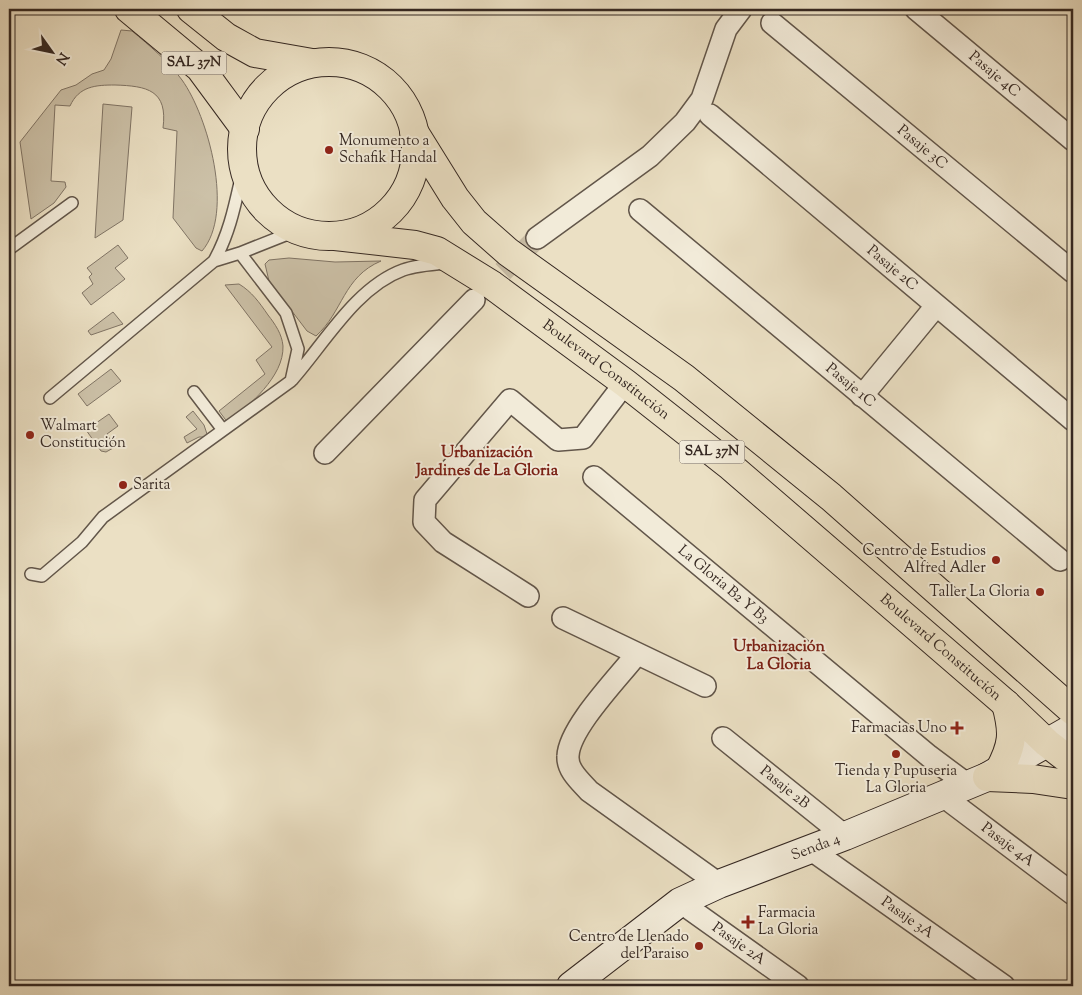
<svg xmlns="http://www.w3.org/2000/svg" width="1082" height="995" font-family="'Sorts Mill Goudy',serif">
<rect width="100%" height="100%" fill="#ebe0c4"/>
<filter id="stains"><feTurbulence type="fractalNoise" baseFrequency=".004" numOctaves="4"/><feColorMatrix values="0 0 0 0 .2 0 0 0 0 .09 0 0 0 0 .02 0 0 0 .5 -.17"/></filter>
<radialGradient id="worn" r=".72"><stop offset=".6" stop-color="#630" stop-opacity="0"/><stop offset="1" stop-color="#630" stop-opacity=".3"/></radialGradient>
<!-- green -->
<path fill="#ccc1a8" stroke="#807465" d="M121,30L132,31C149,45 169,62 182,80C208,116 235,213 202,251L196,248L173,218L177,131L163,128C168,90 147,86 115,85C96,85 79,86 70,106L55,105L51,181L65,182L66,187L54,203L31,219L20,142L61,90L76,85L92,74L104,70L111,59Z
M103,104L132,107L123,220L95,238Z
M118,245L128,258L115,268L125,279L91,305L82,293L93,284L89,277L92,274L87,268Z
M289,258L335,262L381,261C343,277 343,312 316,336L307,331L269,281L265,264L269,260Z
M239,284C252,292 259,302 268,315C275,324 282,334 283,346C284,377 249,405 228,423L219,411L265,374L256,360L272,347L225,285Z
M113,312L123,324L91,335L88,331Z
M111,369L121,381L87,406L78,394Z
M193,411L204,425L207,434L206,437H199L187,443L184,437L197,429L186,417Z
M109,414L118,426L107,434L115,447L106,452L101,451L86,430Z"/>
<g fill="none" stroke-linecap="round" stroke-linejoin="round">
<!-- street-tunnel -->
<path stroke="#c7bba4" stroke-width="21" stroke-dasharray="21 11" stroke-linecap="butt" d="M480,294L537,238"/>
<defs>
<path id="lane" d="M9,249L72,203
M214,261L240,253L298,230
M292,380C324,344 356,287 403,270C416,265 434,264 448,263
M194,392L223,430
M50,398L214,261C231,231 236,199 244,165
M31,574L42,576L82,542L103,517L291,381L298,349L286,313L240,253"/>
<g id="street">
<path id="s1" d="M916,9L1073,140"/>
<path id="s2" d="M772,23L1073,272"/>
<path id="s3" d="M710,115L1073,420"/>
<path id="s4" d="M640,210L1060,560"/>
<path d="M537,238L650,156L685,122L702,99L726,29L741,9"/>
<path d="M862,396L936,306"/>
<path d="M325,453L474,300"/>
<path id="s5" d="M594,477L929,756L968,785"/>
<path d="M528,596L443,542L424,522L425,500L510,400L558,440L583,438L625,383"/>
<path d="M563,618L705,686"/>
<path d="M636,655C618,678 569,728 568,756C567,770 580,781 589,791L719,884"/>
<path id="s6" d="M723,738L845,836"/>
<path id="s7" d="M943,796L1073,894"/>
<path id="s8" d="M810,849L1004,986"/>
<path id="s9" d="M680,902L798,986"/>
</g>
<g id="secondary">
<path id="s10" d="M571,986L680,902L719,884L845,836L987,777L1073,728"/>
</g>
<g id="highway">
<path d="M129,9L200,68L245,129"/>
<path d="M191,9L226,37L255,53L312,63"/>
<circle cx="329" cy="149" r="87"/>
<path d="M414,132L455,198L474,222L508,252L684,378L831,497L1073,711"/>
<path id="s11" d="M335,236L415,245L437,251L492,285L625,383L729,465L1006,704L1047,743L1073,763"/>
<path d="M999,771C1013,745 1014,733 1006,704"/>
<path d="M987,777L1033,779L1073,785"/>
</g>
</defs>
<!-- lane casing -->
<use href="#lane" stroke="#62564a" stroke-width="14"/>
<!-- street casing -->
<use href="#street" stroke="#62564a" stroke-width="24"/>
<!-- secondary casing -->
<use href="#secondary" stroke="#352822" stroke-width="30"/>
<!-- highway casing -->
<use href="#highway" stroke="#352822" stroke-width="30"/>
<!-- lane -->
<use href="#lane" stroke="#f2ebd9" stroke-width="11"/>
<!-- street -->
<use href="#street" stroke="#f2ebd9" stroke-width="21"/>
<!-- secondary -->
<use href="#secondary" stroke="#f2ebd9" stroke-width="28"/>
<!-- highway -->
<use href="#highway" stroke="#ebe0c4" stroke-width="28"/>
</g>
<!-- markers -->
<g fill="#8f2418" stroke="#f2ebd9" stroke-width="2">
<circle cx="329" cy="150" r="5"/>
<circle cx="30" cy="435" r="5"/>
<circle cx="123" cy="485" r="5"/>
<circle cx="996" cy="560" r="5"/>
<circle cx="1040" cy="592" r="5"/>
<path d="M954.5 720.5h5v5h5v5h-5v5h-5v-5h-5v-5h5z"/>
<circle cx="896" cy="754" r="5"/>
<path d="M745.5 914.5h5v5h5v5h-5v5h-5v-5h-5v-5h5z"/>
<circle cx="699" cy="946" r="5"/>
</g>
<g text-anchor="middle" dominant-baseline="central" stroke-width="4" stroke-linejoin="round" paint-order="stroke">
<!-- shield labels -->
<g fill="#f2ebd9" stroke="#6e6259" stroke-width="1">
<rect x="161.5" y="51.5" width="65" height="23" rx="4"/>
<rect x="679.5" y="440.5" width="65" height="23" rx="4"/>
</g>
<g font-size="14" font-weight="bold" fill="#352822">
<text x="194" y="63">SAL 37N</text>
<text x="712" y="452">SAL 37N</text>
</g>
<!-- street labels -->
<g font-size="15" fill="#352822" stroke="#f2ebd9">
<text stroke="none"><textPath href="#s1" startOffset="102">Pasaje 4C</textPath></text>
<text stroke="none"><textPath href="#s2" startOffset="195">Pasaje 3C</textPath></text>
<text stroke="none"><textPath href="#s3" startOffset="238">Pasaje 2C</textPath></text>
<text stroke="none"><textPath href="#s11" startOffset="310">Boulevard Constitución</textPath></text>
<text stroke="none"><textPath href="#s4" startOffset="274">Pasaje 1C</textPath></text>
<text stroke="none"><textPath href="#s5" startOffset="168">La Gloria B2 Y B3</textPath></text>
<text stroke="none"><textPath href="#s11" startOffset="745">Boulevard Constitución</textPath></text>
<text stroke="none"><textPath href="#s6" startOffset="79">Pasaje 2B</textPath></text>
<text stroke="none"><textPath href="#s7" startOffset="81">Pasaje 4A</textPath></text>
<text stroke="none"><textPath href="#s10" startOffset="284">Senda 4</textPath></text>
<text stroke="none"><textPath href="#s8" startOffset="119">Pasaje 3A</textPath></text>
<text stroke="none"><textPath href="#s9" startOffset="72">Pasaje 2A</textPath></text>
</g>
<!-- poi labels -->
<g font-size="15" fill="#352822" stroke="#f2ebd9" text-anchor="start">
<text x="339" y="141">Monumento a<tspan x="339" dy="17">Schafik Handal</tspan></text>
<text x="40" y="426">Walmart<tspan x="40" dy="17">Constitución</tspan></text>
<text x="133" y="485">Sarita</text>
<text x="986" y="551" text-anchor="end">Centro de Estudios<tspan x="986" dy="17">Alfred Adler</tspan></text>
<text x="1030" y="592" text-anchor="end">Taller La Gloria</text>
<text x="947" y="728" text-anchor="end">Farmacias Uno</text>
<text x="896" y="771" text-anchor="middle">Tienda y Pupuseria<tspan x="896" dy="17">La Gloria</tspan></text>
<text x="758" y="913">Farmacia<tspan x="758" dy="17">La Gloria</tspan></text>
<text x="689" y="937" text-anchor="end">Centro de Llenado<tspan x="689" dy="17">del Paraiso</tspan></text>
</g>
<!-- neighbourhood labels -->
<g font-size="16" font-weight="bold" fill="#7a1f14" stroke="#f2ebd9">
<text x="487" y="453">Urbanización<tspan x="487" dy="18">Jardines de La Gloria</tspan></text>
<text x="779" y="647">Urbanización<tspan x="779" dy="18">La Gloria</tspan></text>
</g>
</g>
<!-- margin -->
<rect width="1082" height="995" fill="none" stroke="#ebe0c4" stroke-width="30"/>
<rect x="10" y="10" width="1062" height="975" fill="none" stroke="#352822" stroke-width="2.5"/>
<rect x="15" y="15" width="1052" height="965" fill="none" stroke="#352822"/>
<!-- north arrow -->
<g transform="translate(52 52) rotate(123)" stroke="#f2ebd9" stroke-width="4" paint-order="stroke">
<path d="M0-4L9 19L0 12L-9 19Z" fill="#352822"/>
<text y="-8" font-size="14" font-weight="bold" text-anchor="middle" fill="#352822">N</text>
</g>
<rect width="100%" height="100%" filter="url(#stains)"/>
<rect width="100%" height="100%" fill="url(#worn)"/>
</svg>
